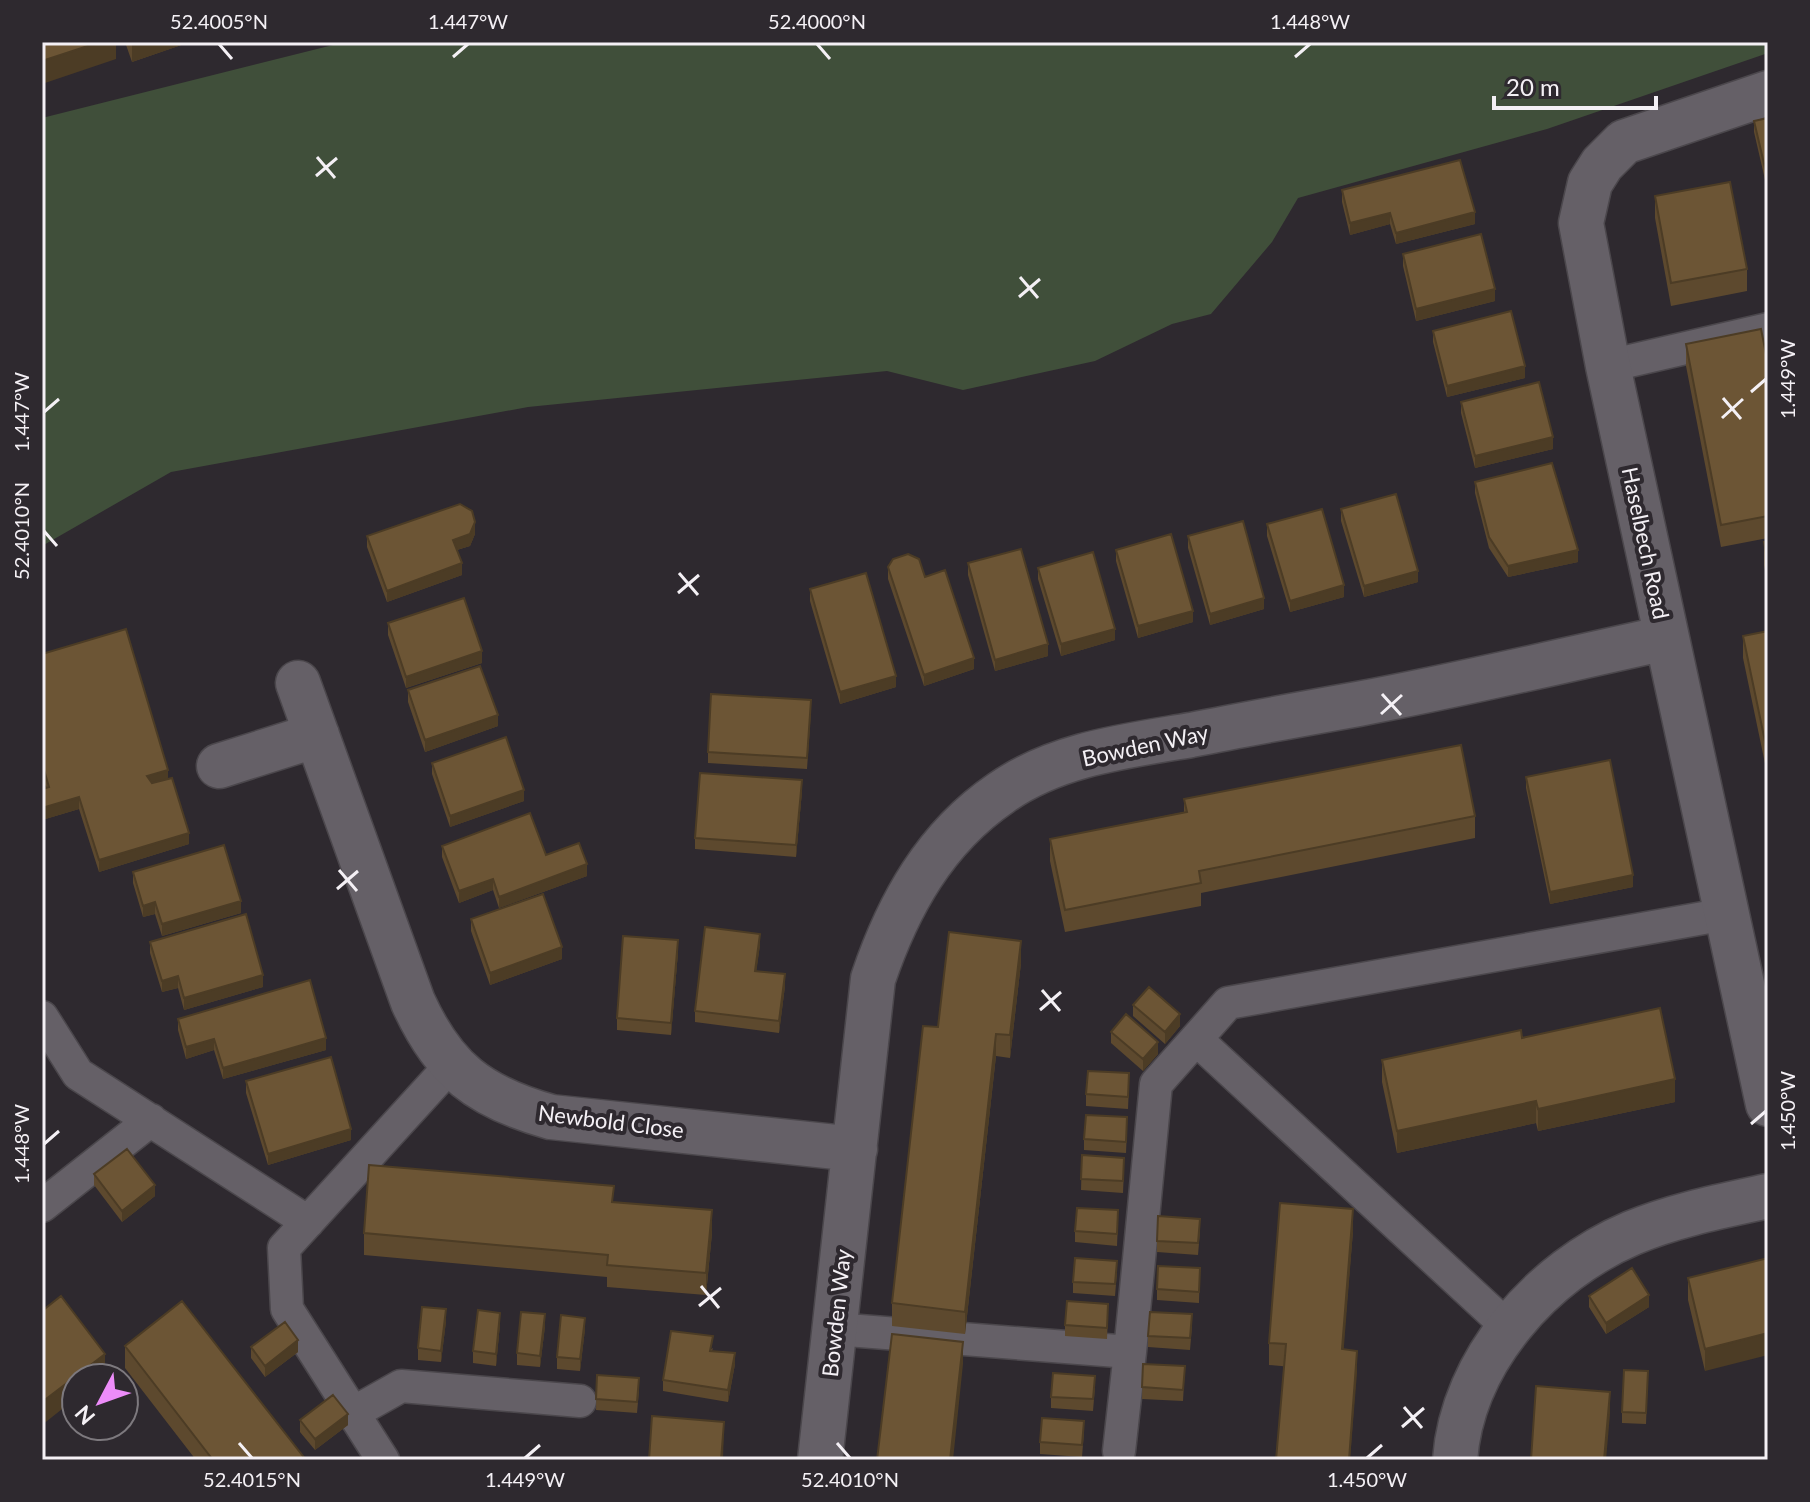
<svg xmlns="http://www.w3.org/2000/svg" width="1810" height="1502" font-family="Lato,sans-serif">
<rect width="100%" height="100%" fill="#2e292f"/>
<!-- green -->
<path fill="#404f3a" d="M345,42H1768V53L1547,129L1298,198L1272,242L1211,314L1172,324L1095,361L963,390L887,371L528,407L171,472L42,546V118Z"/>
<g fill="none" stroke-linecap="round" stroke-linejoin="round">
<defs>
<path id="lane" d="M1608,366L1768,329
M42,1017L78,1074L308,1222
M1196,1039L1510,1329
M42,1206L151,1120
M834,1329L1130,1352L1119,1451
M1130,1352L1156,1084L1228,1003L1726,914
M353,1413L401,1386L580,1401
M383,1460L287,1309L284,1248L451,1065"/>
<path id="street" d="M1768,93L1624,142L1602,164L1590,183L1581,223L1608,366L1768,1104
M298,683L413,1002C444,1070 479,1097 551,1117L855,1149
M219,766L317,735
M820,1460L873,979C898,905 935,838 1001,793C1056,754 1126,746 1191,735C1246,724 1302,714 1358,704C1461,685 1564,660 1666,638
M1455,1460C1462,1361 1542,1271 1632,1233C1675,1215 1722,1206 1768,1196"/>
</defs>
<!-- lane casing -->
<use href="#lane" stroke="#4b474c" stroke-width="35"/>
<!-- street casing -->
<use href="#street" stroke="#4b474c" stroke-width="47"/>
<!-- lane -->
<use href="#lane" stroke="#656067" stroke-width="32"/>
<!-- street -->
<use href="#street" stroke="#656067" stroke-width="44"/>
</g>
<!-- wall -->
<path fill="#5d492e" d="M125,42H190L132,62Z
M1768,118V183L1766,184L1754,132V121Z
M1342,190L1475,224L1396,244L1390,224L1350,235L1342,202Z
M1655,196L1747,269V291L1671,306L1655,218Z
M1403,254L1495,301L1416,321L1403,266Z
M1433,331L1525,378L1447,397L1433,342Z
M1686,344L1768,364V538L1721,547L1686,366Z
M1461,402L1553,449L1475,468L1461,413Z
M1475,482L1578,562L1508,577L1489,548L1475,493Z
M1341,509L1418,582L1364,597L1341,521Z
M1267,524L1344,597L1290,612L1267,536Z
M475,534L470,546L457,550L462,575L387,602L367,547V536Z
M1188,536L1264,609L1210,625L1188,548Z
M1764,542H1768V586L1764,565Z
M1116,550L1193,622L1138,638L1116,561Z
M968,563L1048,656L995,671L968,575Z
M888,567L925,577L974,669L924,686L888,579Z
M1038,568L1115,640L1061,656L1038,579Z
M810,589L896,687L840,704L810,601Z
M388,623L482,663L406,688L388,635Z
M1768,631V773H1767L1743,658V636Z
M42,654L168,778L189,844L99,872L79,809L42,820V789L46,788L42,775Z
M408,690L498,726L425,752L408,702Z
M811,711L807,769L708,763V752Z
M432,763L524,801L450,827L432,774Z
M1526,777L1633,887L1550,904L1526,788Z
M802,791L796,857L695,849V838Z
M1184,799L1475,816V838L1201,893V906L1065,932L1050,861V839L1184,812Z
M442,846L546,855L587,876L499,908L493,890L459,903L442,857Z
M133,872L241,913L162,936L155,914L143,917L133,883Z
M471,919L562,959L490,985L471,931Z
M150,942L263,987L184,1010L178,988L162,992L150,953Z
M760,945L756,971L785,986L779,1033L695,1022V1011Z
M678,952L671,1035L617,1030V1018Z
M1021,963L1010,1058L996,1056L965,1334L892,1326V1303L938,1027Z
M1133,1005L1180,1026L1165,1044L1133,1016Z
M178,1019L326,1050L223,1079L214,1050L186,1059L178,1030Z
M1111,1032L1158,1054L1143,1071L1111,1043Z
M1522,1038L1675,1102L1538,1131L1536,1123L1397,1153L1382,1082V1060Z
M246,1081L351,1140L268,1165L246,1093Z
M1129,1085L1128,1109L1086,1106V1094Z
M1127,1129L1126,1153L1084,1150V1139Z
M1082,1155L1124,1169L1123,1193L1081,1190Z
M94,1174L155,1196L122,1222L94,1185Z
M614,1202L712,1233L706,1295L607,1287V1277L364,1255V1233Z
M1118,1222L1117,1246L1075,1242V1231Z
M1200,1231L1198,1255L1157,1252V1241Z
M1353,1231L1343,1349L1357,1373L1269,1365V1343Z
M1768,1258L1705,1371L1688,1300V1278Z
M1200,1268L1199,1303L1157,1300V1289Z
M1117,1272L1115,1296L1073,1293V1282Z
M1589,1296L1649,1307L1606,1334L1589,1307Z
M1108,1315L1107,1339L1065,1336V1325Z
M446,1321L441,1362L418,1360V1348Z
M500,1324L496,1366L473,1363V1351Z
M545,1326L540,1367L517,1365V1353Z
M1192,1326L1190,1350L1148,1347V1336Z
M585,1329L580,1371L557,1369V1357Z
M125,1346L306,1460H196L125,1368Z
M251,1347L298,1352L265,1377L251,1358Z
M713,1348L712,1351L735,1364L728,1402L663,1391V1380Z
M1143,1364L1185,1366L1183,1401L1142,1399Z
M1648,1371L1646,1424L1622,1423V1412Z
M597,1375L639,1390L637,1413L596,1410Z
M1095,1387L1093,1411L1051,1408V1397Z
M300,1420L348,1425L315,1450L300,1432Z
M1084,1432L1082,1457L1040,1454V1442Z"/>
<!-- shaded-wall -->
<path fill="#4c3c25" d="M100,42H116V59L42,84V61Z
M132,42H190L132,62Z
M1475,212V224L1396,244V233Z
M1390,213V224L1350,235V223Z
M1495,289V301L1416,321V309Z
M1525,366V378L1447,397V386Z
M1553,437V449L1475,468V456Z
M475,522V534L470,546L453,551V540Z
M1578,550V562L1508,577V566Z
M462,563V575L387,602V591Z
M1418,571V582L1364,597V586Z
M1344,585V597L1290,612V601Z
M1264,598V609L1210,625V614Z
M1193,611V622L1138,638V626Z
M1115,629V640L1061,656V644Z
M1048,644V656L995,671V660Z
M482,651V663L406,688V677Z
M974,658V669L924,686V675Z
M896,676V687L840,704V692Z
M498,715V726L425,752V740Z
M168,770V781L147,788V776Z
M802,780V791L796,857V845Z
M524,790V801L450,827V816Z
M79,797V809L42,820V808Z
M189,833V844L99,872V860Z
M587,864V876L499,908V897Z
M1633,875V887L1550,904V892Z
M493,879V890L459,903V891Z
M241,901V913L162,936V924Z
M155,902V914L143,917V906Z
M760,934V945L755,982V971Z
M678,940V952L671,1035V1023Z
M1021,941V963L1010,1058V1035Z
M562,947V959L490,985V973Z
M785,974V986L779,1033V1021Z
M263,975V987L184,1010V998Z
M178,976V988L162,992V981Z
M1180,1014V1026L1165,1044V1032Z
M996,1034V1056L965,1334V1312Z
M326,1038V1050L223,1079V1068Z
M214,1039V1050L186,1059V1047Z
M1158,1042V1054L1143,1071V1059Z
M1675,1079V1102L1538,1131V1109Z
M1536,1101V1123L1397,1153V1131Z
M351,1129V1140L268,1165V1154Z
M155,1185V1196L122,1222V1211Z
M1353,1209V1231L1342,1371V1349Z
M712,1210V1233L706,1295V1273Z
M1649,1295V1307L1606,1334V1323Z
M446,1309V1321L441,1362V1351Z
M500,1313V1324L496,1366V1354Z
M545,1314V1326L540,1367V1356Z
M585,1318V1329L580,1371V1359Z
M1768,1333V1355L1705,1371V1349Z
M298,1340V1352L265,1377V1366Z
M963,1342V1364L953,1460H950Z
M1357,1351V1373L1350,1460H1349Z
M735,1353V1364L728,1402V1390Z
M105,1354V1376L102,1378H76V1398L42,1425V1402Z
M1610,1392V1414L1606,1460H1604Z
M348,1414V1425L315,1450V1439Z
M724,1422L723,1460H721Z"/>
<!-- building -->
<path fill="#6c5535" stroke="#4c3c25" stroke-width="2" d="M42,42H100L42,61Z
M1768,118V172H1766L1754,121Z
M1460,160L1475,212L1396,233L1390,213L1350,223L1342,190Z
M1730,182L1747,269L1671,283L1655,196Z
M1481,234L1495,289L1416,309L1403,254Z
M1511,311L1525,366L1447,386L1433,331Z
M1761,329L1768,364V516L1721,525L1686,344Z
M1539,382L1553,437L1475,456L1461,402Z
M1552,463L1578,550L1508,566L1489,537L1475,482Z
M1396,494L1418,571L1364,586L1341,509Z
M460,504L472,511L475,522L470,534L453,540L462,563L387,591L367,536Z
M1322,509L1344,585L1290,601L1267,524Z
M1243,521L1264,598L1210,614L1188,536Z
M1171,534L1193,611L1138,626L1116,550Z
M1764,542H1768V563Z
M1021,549L1048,644L995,660L968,563Z
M1093,552L1115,629L1061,644L1038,568Z
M908,554L919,559L925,577L945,570L974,658L924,675L888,567L893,559Z
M866,573L896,676L840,692L810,589Z
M464,598L482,651L406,677L388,623Z
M126,629L168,770L147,776L152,783L172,778L189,833L99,860L79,797L42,808V789L49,787L42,763V654Z
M1768,631V751H1767L1743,636Z
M480,666L498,715L425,740L408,690Z
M711,694L811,700L807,758L708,752Z
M506,737L524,790L450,816L432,763Z
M1461,745L1475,816L1199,871L1201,883L1065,910L1050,839L1187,812L1184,799Z
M1610,760L1633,875L1550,892L1526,777Z
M700,773L802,780L796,845L695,838Z
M530,813L546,855L579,843L587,864L499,897L493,879L459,891L442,846Z
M224,845L241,901L162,924L155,902L143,906L133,872Z
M543,894L562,947L490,973L471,919Z
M246,914L263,975L184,998L178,976L162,981L150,942Z
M705,927L760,934L755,971L785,974L779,1021L695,1011Z
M949,932L1021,941L1010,1035L996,1034L965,1312L892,1303L923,1026L938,1027Z
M623,936L678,940L671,1023L617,1018Z
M310,980L326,1038L223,1068L214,1039L186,1047L178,1019Z
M1149,987L1180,1014L1165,1032L1133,1005Z
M1660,1008L1675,1079L1538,1109L1536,1101L1397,1131L1382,1060L1521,1030L1522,1038Z
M1126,1014L1158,1042L1143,1059L1111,1032Z
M331,1057L351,1129L268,1154L246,1081Z
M1088,1071L1129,1073L1128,1097L1086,1094Z
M1086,1115L1127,1117L1126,1142L1084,1139Z
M127,1149L155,1185L122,1211L94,1174Z
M1082,1155L1124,1158L1123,1181L1081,1179Z
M369,1165L614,1186L612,1202L712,1210L706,1273L607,1265L608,1255L364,1233Z
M1280,1203L1353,1209L1342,1349L1357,1351L1349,1460H1276L1286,1344L1269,1343Z
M1077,1208L1118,1210L1117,1234L1075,1231Z
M1158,1216L1200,1219L1198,1243L1157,1241Z
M1075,1258L1117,1261L1115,1284L1073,1282Z
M1768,1258V1333L1705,1349L1688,1278Z
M1158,1266L1200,1268L1199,1292L1157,1289Z
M1632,1268L1649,1295L1606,1323L1589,1296Z
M61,1296L105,1354L42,1402V1311Z
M182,1301L306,1460H213L125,1346Z
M1067,1301L1108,1304L1107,1328L1065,1325Z
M422,1307L446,1309L441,1351L418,1348Z
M478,1310L500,1313L496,1354L473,1351Z
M521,1312L545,1314L540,1356L517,1353Z
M1150,1312L1192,1314L1190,1338L1148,1336Z
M561,1315L585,1318L580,1359L557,1357Z
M285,1322L298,1340L265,1366L251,1347Z
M671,1331L713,1336L710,1351L735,1353L728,1390L663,1380Z
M892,1334L963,1342L950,1460H877Z
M1143,1364L1185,1366L1183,1390L1142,1387Z
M1624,1370L1648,1371L1646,1413L1622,1412Z
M1053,1373L1095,1376L1093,1399L1051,1397Z
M597,1375L639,1378L637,1402L596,1399Z
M1536,1386L1610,1392L1604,1460H1531Z
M333,1395L348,1414L315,1439L300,1420Z
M652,1416L724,1422L721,1460H649Z
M1042,1418L1084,1421L1082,1445L1040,1442Z
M1094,1458L1114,1460H1094Z"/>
<!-- ticks -->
<path fill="none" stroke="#f4f0f5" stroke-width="3" d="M219,44L232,59M817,44L830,59M453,57L468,44M1295,57L1310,44M317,157L335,178M316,176L337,158M1020,277L1038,298M1019,297L1040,279M1751,392L1766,379M1723,398L1741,419M44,412L59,399M1722,418L1743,399M44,531L57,546M679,573L698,595M678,593L699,575M1382,694L1401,715M1381,714L1402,695M339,870L357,891M337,889L358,871M1042,990L1060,1011M1040,1010L1061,992M1751,1124L1766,1111M44,1144L59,1131M701,1286L719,1308M699,1306L721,1288M1404,1407L1422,1428M1402,1427L1424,1408M239,1443L252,1458M837,1443L850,1458M525,1458L540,1445M1367,1458L1382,1445"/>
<g text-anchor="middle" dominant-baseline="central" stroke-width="8" stroke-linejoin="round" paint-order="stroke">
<!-- street labels -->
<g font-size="22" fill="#f4f0f5" stroke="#2e292f">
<text transform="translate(1646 543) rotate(78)">Haselbech Road</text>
<text transform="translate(1145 745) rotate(-12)">Bowden Way</text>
<text transform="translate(611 1121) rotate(7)">Newbold Close</text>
<text transform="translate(836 1313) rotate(-84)">Bowden Way</text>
</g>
</g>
<!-- border -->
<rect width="1810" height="1502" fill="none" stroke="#2e292f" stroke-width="88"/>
<!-- north arrow -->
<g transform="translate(100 1402) rotate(229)"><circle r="38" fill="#2e292f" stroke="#7d797e" stroke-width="2"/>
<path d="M0-6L14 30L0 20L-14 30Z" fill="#ed8cf9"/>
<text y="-12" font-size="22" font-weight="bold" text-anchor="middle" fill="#f4f0f5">N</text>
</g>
<!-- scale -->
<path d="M1494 96v12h162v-12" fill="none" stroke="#f4f0f5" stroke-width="4"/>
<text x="1506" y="96" font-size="24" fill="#f4f0f5" stroke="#2e292f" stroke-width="6" paint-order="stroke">20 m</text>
<rect x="44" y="44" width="1722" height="1414" fill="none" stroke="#f4f0f5" stroke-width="3"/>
<g font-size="20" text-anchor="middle" fill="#f4f0f5">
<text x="219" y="29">52.4005°N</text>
<text x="468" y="29">1.447°W</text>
<text x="817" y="29">52.4000°N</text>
<text x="1310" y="29">1.448°W</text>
<text transform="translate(1788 379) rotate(-90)" y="7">1.449°W</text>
<text transform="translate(22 412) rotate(-90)" y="7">1.447°W</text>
<text transform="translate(22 531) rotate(-90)" y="7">52.4010°N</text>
<text transform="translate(1788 1111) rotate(-90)" y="7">1.450°W</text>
<text transform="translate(22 1144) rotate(-90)" y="7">1.448°W</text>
<text x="252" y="1487">52.4015°N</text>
<text x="525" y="1487">1.449°W</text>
<text x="850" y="1487">52.4010°N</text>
<text x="1367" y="1487">1.450°W</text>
</g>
</svg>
